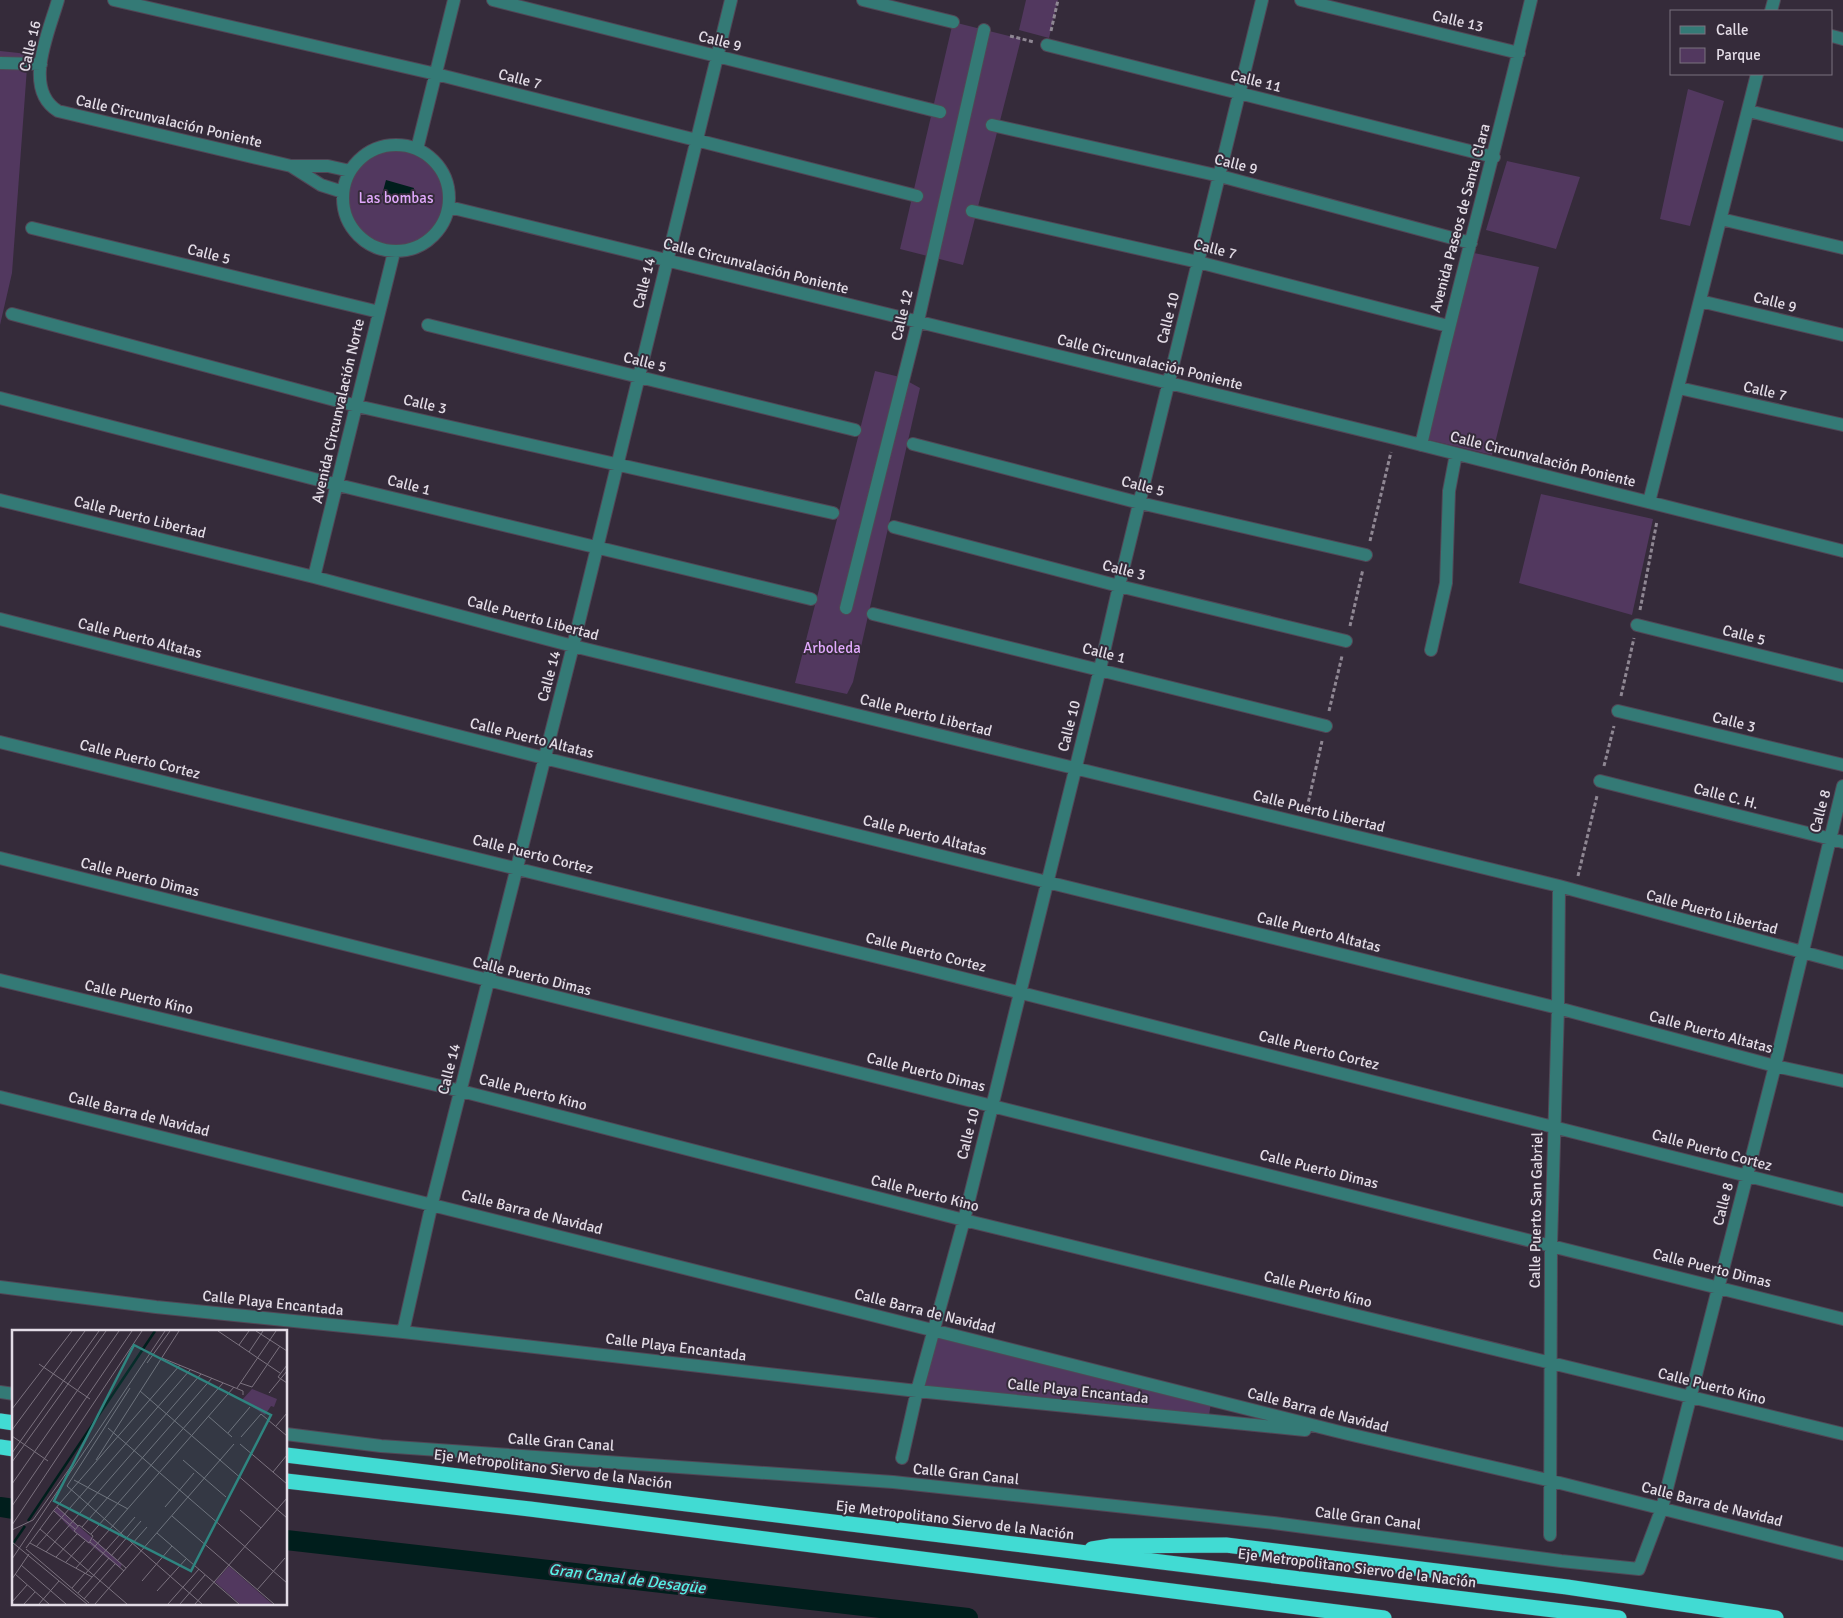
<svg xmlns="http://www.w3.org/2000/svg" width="1843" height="1618" font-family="Signika,sans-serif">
<rect width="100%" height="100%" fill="#352b3a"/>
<!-- green -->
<path fill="#52385f" d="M1026,0H1058L1049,38L1019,30Z
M953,22L1021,39L963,265L900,249Z
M0,51L28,54L12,273L0,325Z
M1688,89L1724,101L1690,226L1660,219Z
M343 198a53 53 0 1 1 106 0a53 53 0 1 1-106 0Z
M1507,161L1580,177L1556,249L1486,230Z
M1465,251L1539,267L1492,455L1417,437Z
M875,371L900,377L920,388L853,682L847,694L795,683Z
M1541,494L1653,519L1632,615L1519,583Z
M936,1336L1211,1403L1209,1415L921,1386Z"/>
<!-- water -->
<path fill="#001e1c" d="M386,180L414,188L410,204L382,195Z"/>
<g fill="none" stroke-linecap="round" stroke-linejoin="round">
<!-- canal -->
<path stroke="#001e1c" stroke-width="20" d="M0,1507L14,1509
M286,1540L968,1618"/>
<defs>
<path id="minor" d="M58,0C49,32 22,89 58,111L291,166H328L350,171
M114,0L436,74L917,196
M493,0L940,112
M863,0L953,22
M1301,0L1519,53
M1771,11L1774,0
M1832,36L1843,39
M1047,45L1494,157
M0,63L41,64
M1749,111L1843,135
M992,125L1220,176L1471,243
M343 198a53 53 0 1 1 106 0a53 53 0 1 1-106 0Z
M417,149L454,0
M291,166L321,185L343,192
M449,207L1394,438L1843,551
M972,211L1198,262L1448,326
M1721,219L1843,248
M32,228L379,312
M1700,301L1843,335
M12,314L357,406L833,513
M428,325L855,430
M1679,388L1843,425
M0,398L338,485L811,599
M913,444L1140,503L1366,555
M1421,445C1455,296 1496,149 1531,0
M0,500L314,577L573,646L1559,886L1843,963
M1649,502L1757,74
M894,527L1119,586L1346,641
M314,577L394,252
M846,608L918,321L984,30
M873,614L1326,726
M0,619L544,758L1558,1008L1775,1066L1843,1081
M1637,625L1843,676
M1431,650L1446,583L1449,491L1456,454
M1618,711L1843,765
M0,742C615,891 1230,1043 1843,1200
M1600,781L1843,842
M0,858C614,1014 1229,1162 1843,1319
M0,980L461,1091L964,1220L1843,1434
M0,1097L1348,1434L1552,1481L1843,1554
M0,1287L156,1307L403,1332L917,1391L1305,1430
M403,1332L432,1203L573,646L731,0
M0,1392L14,1394
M286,1434L381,1446L893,1482L1274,1523L1561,1561L1639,1569L1662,1508L1775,1066L1843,786
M902,1458L917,1391L964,1220L1100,669L1119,586L1262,0
M1550,1535L1551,1244L1558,1008L1559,886"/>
<path id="highway" d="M0,1421L14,1423
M0,1447L14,1449
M286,1455L1619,1618
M286,1481L530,1509L1384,1618
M1092,1549L1111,1546L1226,1545L1567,1587L1776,1618"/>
</defs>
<!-- minor casing -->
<use href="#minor" stroke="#514756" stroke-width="14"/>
<!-- highway casing -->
<use href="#highway" stroke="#514756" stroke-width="16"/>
<!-- path -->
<path stroke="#8f8793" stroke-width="3" stroke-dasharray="4 2.5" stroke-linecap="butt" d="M1051,31L1058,0
M1010,36L1034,42
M1370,541L1391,452
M1640,610L1657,521
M1350,626L1363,569
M1621,696L1634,638
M1329,711L1342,656
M1604,766L1614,726
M1307,808L1322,741
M1578,876L1597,796"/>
<!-- minor -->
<use href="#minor" stroke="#347a76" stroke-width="12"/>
<!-- highway -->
<use href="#highway" stroke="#41dbd3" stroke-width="15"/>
</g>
<g text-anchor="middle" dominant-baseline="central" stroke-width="4" stroke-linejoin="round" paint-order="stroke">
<!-- street labels -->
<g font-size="15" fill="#e3dce6" stroke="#352b3a">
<text transform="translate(1458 21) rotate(13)">Calle 13</text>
<text transform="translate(720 41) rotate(14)">Calle 9</text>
<text transform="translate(30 46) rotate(-77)">Calle 16</text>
<text transform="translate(520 79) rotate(14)">Calle 7</text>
<text transform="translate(1256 81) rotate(14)">Calle 11</text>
<text transform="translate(169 121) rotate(13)">Calle Circunvalación Poniente</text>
<text transform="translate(1236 164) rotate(14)">Calle 9</text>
<text transform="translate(1460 218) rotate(-75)">Avenida Paseos de Santa Clara</text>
<text transform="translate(1215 249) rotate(14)">Calle 7</text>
<text transform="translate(209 254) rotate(14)">Calle 5</text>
<text transform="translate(756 266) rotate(14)">Calle Circunvalación Poniente</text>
<text transform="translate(644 283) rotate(-76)">Calle 14</text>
<text transform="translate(1775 302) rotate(14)">Calle 9</text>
<text transform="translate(902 315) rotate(-77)">Calle 12</text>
<text transform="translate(1168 318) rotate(-76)">Calle 10</text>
<text transform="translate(645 362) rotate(14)">Calle 5</text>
<text transform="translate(1150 362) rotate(14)">Calle Circunvalación Poniente</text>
<text transform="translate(1765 391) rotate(13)">Calle 7</text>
<text transform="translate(425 404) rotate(13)">Calle 3</text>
<text transform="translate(338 411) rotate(-77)">Avenida Circunvalación Norte</text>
<text transform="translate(1543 459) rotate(14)">Calle Circunvalación Poniente</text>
<text transform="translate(409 485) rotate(14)">Calle 1</text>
<text transform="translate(1143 486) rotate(14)">Calle 5</text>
<text transform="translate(140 517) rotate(14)">Calle Puerto Libertad</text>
<text transform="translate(1124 570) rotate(14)">Calle 3</text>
<text transform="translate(533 618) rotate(15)">Calle Puerto Libertad</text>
<text transform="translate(1744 635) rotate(14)">Calle 5</text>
<text transform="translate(140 638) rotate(14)">Calle Puerto Altatas</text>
<text transform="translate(1104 653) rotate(14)">Calle 1</text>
<text transform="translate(549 676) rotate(-75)">Calle 14</text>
<text transform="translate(926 715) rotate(14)">Calle Puerto Libertad</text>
<text transform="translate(1734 722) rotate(14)">Calle 3</text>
<text transform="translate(1069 726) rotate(-76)">Calle 10</text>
<text transform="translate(532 738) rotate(14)">Calle Puerto Altatas</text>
<text transform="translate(140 759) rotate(14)">Calle Puerto Cortez</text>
<text transform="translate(1726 796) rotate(14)">Calle C. H.</text>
<text transform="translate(1319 811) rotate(14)">Calle Puerto Libertad</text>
<text transform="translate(1820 811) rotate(-75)">Calle 8</text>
<text transform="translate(925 835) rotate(14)">Calle Puerto Altatas</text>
<text transform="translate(533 854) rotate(14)">Calle Puerto Cortez</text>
<text transform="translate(140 877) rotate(14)">Calle Puerto Dimas</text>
<text transform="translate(1712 912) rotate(15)">Calle Puerto Libertad</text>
<text transform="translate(1319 932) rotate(14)">Calle Puerto Altatas</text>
<text transform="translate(926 952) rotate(14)">Calle Puerto Cortez</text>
<text transform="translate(532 976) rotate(14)">Calle Puerto Dimas</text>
<text transform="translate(139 997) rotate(13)">Calle Puerto Kino</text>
<text transform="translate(1711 1032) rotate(15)">Calle Puerto Altatas</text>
<text transform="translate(1319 1050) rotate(14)">Calle Puerto Cortez</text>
<text transform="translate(449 1069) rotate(-76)">Calle 14</text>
<text transform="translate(926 1072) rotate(14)">Calle Puerto Dimas</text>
<text transform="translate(533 1092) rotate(14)">Calle Puerto Kino</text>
<text transform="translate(139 1114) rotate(14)">Calle Barra de Navidad</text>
<text transform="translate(968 1134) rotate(-76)">Calle 10</text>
<text transform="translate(1712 1150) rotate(15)">Calle Puerto Cortez</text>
<text transform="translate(1319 1169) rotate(14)">Calle Puerto Dimas</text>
<text transform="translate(925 1193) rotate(14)">Calle Puerto Kino</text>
<text transform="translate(1723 1204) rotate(-76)">Calle 8</text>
<text transform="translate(1536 1210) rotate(-89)">Calle Puerto San Gabriel</text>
<text transform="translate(532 1212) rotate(14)">Calle Barra de Navidad</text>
<text transform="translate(1712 1268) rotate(14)">Calle Puerto Dimas</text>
<text transform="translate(1318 1289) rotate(14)">Calle Puerto Kino</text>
<text transform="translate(273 1303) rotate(6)">Calle Playa Encantada</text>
<text transform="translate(925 1311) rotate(14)">Calle Barra de Navidad</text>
<text transform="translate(676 1347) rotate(7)">Calle Playa Encantada</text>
<text transform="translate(1712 1386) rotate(14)">Calle Puerto Kino</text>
<text transform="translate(1078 1391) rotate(6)">Calle Playa Encantada</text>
<text transform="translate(1318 1410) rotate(14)">Calle Barra de Navidad</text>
<text transform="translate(561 1442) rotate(4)">Calle Gran Canal</text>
<text transform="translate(553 1469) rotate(7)">Eje Metropolitano Siervo de la Nación</text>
<text transform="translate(966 1474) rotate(6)">Calle Gran Canal</text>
<text transform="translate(1712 1504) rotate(14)">Calle Barra de Navidad</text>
<text transform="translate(1368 1518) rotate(7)">Calle Gran Canal</text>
<text transform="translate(955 1520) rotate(7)">Eje Metropolitano Siervo de la Nación</text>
<text transform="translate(1357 1568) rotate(7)">Eje Metropolitano Siervo de la Nación</text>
</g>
<!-- park labels -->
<g font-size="15" fill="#e1a9fc" stroke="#352b3a">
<text x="396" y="198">Las bombas</text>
<text x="832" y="648">Arboleda</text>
</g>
<!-- water labels -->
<g font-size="16" font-style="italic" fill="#57efe6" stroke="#352b3a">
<text transform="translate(627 1579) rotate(7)">Gran Canal de Desagüe</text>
</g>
</g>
<!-- overview -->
<g transform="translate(12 1330)">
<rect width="275" height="275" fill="#352b3a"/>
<path d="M240,59L265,69L262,77L259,76L253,85L230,70ZM45,177L110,234L108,238L61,201L42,181ZM217,236L260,274H228L203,252Z" fill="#52385f"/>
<path fill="none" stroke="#001e1c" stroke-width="2.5" d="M16,191L143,1M0,215L13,196"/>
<path fill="none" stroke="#7b727f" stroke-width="1" d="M206,1L268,43M244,1L275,21M227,15L237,1M237,22L251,1M150,28L231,61V65M135,33L158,1M27,34L78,69M275,35L266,47L275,53M228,53L240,57L268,16M118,58L55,156L190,274M225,58L264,1M128,61L275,188M257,63L275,41M0,79L60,1M196,86L220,107M264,96L275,83M96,98L275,253M0,100L73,1M216,103L238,77M0,106L36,131M229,107L249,84L275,106M228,114L275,154M0,123L87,1M84,130L167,1M171,130L214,167M0,132L94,1M261,142L275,125M62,150L116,179M0,154L107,1M0,176L120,1M45,177L66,196M153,177L182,143M228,180L249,198M42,181L63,199M160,186L262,274M0,195L130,1M67,195L81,206L77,213L62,201ZM70,197L200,48M28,199L115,274M0,200L21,190L60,135M145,203L227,274M79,204L211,53M81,209L114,238M0,212L75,274M78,212L112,241M18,213L80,247M24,217L178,40M14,218L42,180L168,35M14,219L77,273M34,222L189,44M99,226L129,191M44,227L65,204M0,229L153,1M105,231L135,197M54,232L73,211M9,235L54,274M64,238L222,57M74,243L123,187M3,244L37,274M0,249L17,224M130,251L160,216M60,258L73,243M245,260L273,228M145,261L174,229M66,263L97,228M72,269L103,234M0,272L15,255M12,274L23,262M27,274L47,251M83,274L222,114M156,274L187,239M168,274L193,245M183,274L275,168"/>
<path fill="#2f8580" fill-opacity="0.15" stroke="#2f8580" stroke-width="2.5" d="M122,15L259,85L179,241L42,171Z"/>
<rect width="275" height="275" fill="none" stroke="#e3dce6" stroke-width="2.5"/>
</g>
<!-- legend -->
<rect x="1670" y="10" width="162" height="65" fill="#352b3a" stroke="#7b727f"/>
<rect x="1680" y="26" width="25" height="8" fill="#347a76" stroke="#7b727f"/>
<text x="1716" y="35" font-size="15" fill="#e3dce6">Calle</text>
<rect x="1680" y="48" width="25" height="15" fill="#52385f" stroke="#7b727f"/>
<text x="1716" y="60" font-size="15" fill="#e3dce6">Parque</text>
</svg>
